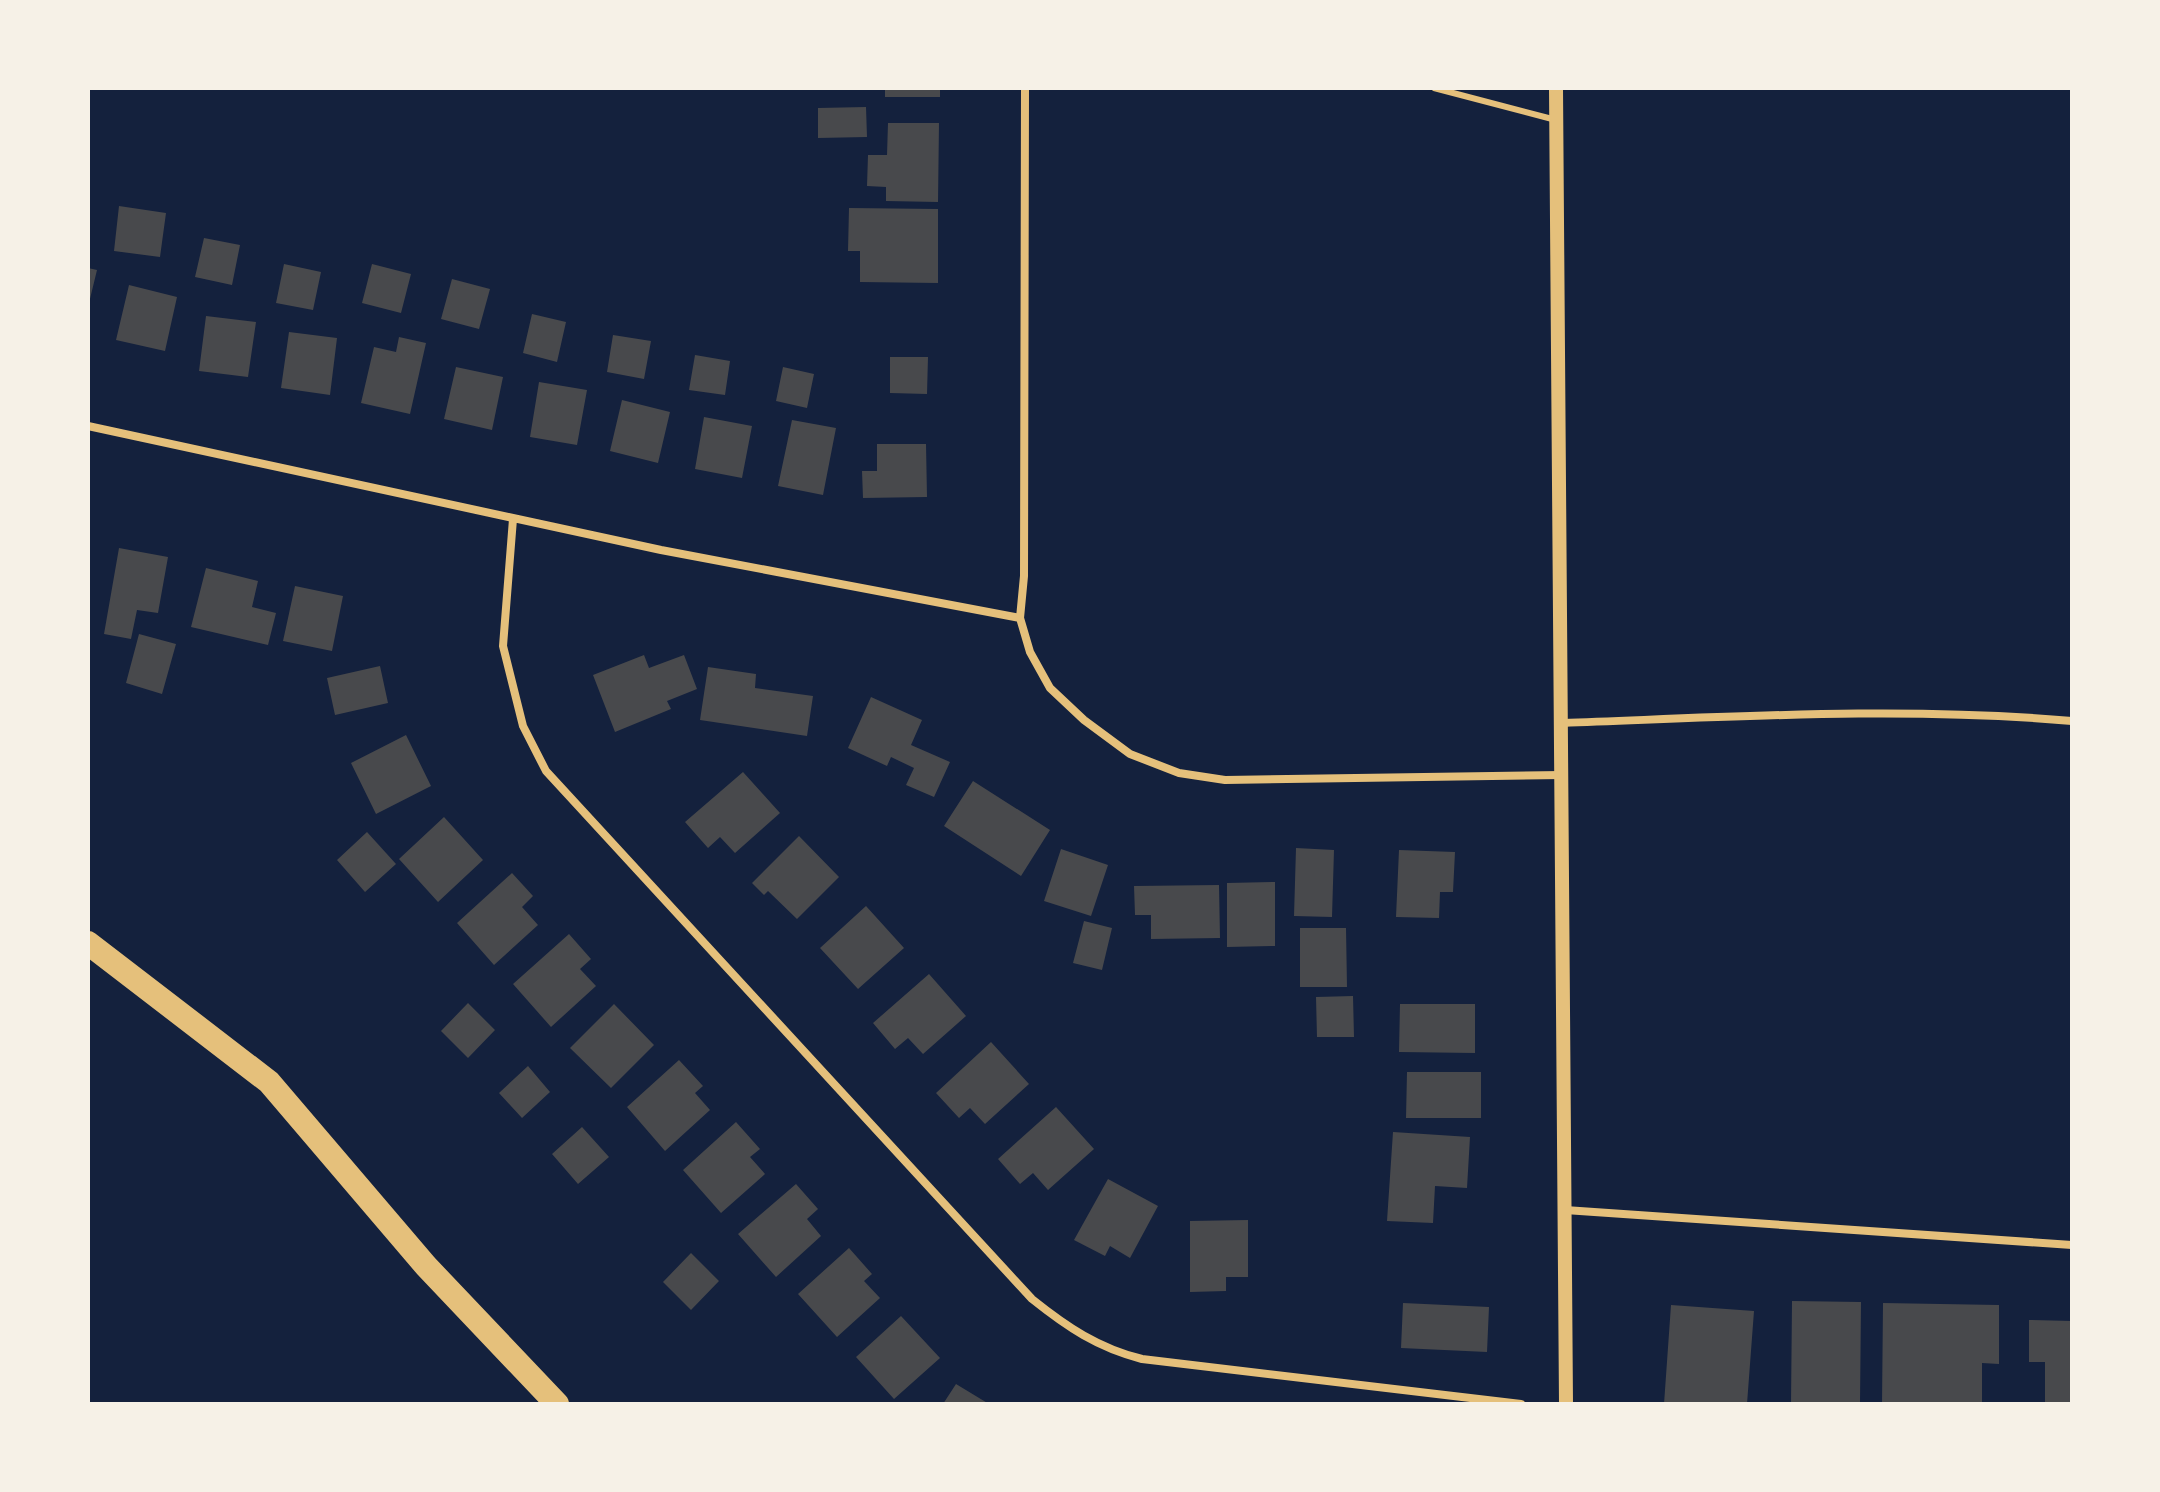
<svg xmlns="http://www.w3.org/2000/svg" width="2160" height="1492" font-family="Roboto,sans-serif">
<rect width="100%" height="100%" fill="#14213d"/>
<!-- building -->
<path fill="#48494c" d="M885,88H940V97H885Z
M866,107L867,137L818,138V108Z
M888,123H939L938,202L886,201V187L867,186L868,155H887Z
M119,206L166,213L160,257L114,251Z
M849,208L938,209V283L860,282V251H848Z
M204,238L240,245L232,285L195,277Z
M284,264L321,272L313,310L276,303Z
M372,264L411,274L401,313L362,303Z
M88,268L97,270L89,303H88Z
M452,279L490,289L479,329L441,319Z
M129,285L177,297L165,351L116,340Z
M532,314L566,322L557,362L523,353Z
M206,316L256,322L248,377L199,371Z
M289,332L337,338L330,395L281,388Z
M613,335L651,341L644,379L607,372Z
M399,337L426,343L410,414L361,403L374,347L396,352Z
M695,355L730,361L725,395L689,390Z
M890,357H928L927,394L890,393Z
M456,367L503,377L492,430L444,419Z
M783,367L814,374L807,408L776,401Z
M539,382L587,390L577,445L530,437Z
M622,400L670,412L658,463L610,451Z
M704,417L752,426L742,478L695,469Z
M792,420L836,428L823,495L778,486Z
M877,444H926L927,497L863,498L862,471H877Z
M119,548L168,557L158,613L137,610L131,639L104,634Z
M206,568L258,581L252,607L276,613L268,645L191,627Z
M295,586L343,596L332,651L283,641Z
M139,634L176,644L162,694L126,683Z
M644,655L649,668L684,655L697,689L667,701L671,709L615,732L593,675Z
M380,666L388,703L335,715L327,678Z
M708,667L756,674L755,688L813,696L807,736L700,720Z
M871,697L922,720L911,745L950,762L934,797L906,785L914,768L891,757L887,766L848,748Z
M406,735L431,786L376,814L351,763Z
M743,772L780,813L735,853L720,837L708,848L685,822Z
M973,781L1050,830L1021,876L944,826Z
M444,817L483,860L438,902L399,859Z
M367,832L396,864L365,892L337,860Z
M799,836L839,877L797,919L768,891L764,895L752,883Z
M1296,848L1334,850L1332,917L1294,916Z
M1061,849L1108,865L1091,916L1044,901Z
M1399,850L1455,852L1453,892H1440L1439,918L1396,917Z
M512,873L533,896L522,907L538,925L494,965L457,923Z
M1275,882V946L1227,947V883Z
M1219,885L1220,938L1151,939V915H1135L1134,886Z
M866,906L904,948L858,989L820,948Z
M1084,921L1112,928L1102,970L1073,963Z
M1300,928H1346L1347,987H1300Z
M569,934L591,959L580,969L596,986L551,1027L513,984Z
M929,974L966,1016L923,1054L908,1038L895,1049L873,1023Z
M1353,996L1354,1037H1317L1316,997Z
M468,1003L495,1030L468,1058L441,1031Z
M614,1004L654,1045L611,1088L570,1048Z
M1400,1004H1475V1053L1399,1052Z
M991,1042L1029,1084L985,1124L970,1108L959,1118L936,1093Z
M679,1060L703,1086L695,1093L710,1110L665,1151L627,1107Z
M528,1066L550,1092L522,1118L499,1093Z
M1407,1072H1481V1118H1406Z
M1056,1107L1094,1149L1048,1190L1033,1173L1020,1184L998,1159Z
M736,1122L760,1149L750,1157L765,1174L721,1213L683,1170Z
M582,1127L609,1157L578,1184L552,1154Z
M1393,1132L1470,1137L1467,1188L1435,1186L1433,1223L1387,1221Z
M1108,1179L1158,1206L1130,1258L1110,1246L1105,1256L1074,1240Z
M796,1184L818,1209L807,1219L821,1236L776,1277L738,1234Z
M1248,1220V1277H1226V1291L1190,1292V1221Z
M849,1248L872,1274L864,1281L880,1298L837,1337L798,1294Z
M691,1253L719,1281L691,1310L663,1282Z
M1792,1301L1861,1302L1860,1404H1791Z
M1403,1303L1489,1307L1487,1352L1401,1348Z
M1883,1303L1999,1305V1364L1982,1363V1404H1882Z
M1671,1305L1754,1311L1747,1404H1664Z
M901,1316L940,1358L894,1399L856,1357Z
M2029,1320L2072,1321V1404H2045V1362H2029Z
M956,1384L989,1404H943Z"/>
<g fill="none" stroke-linecap="round" stroke-linejoin="round">
<!-- service -->
<path stroke="#e5c07b" stroke-width="6" d="M1434,88L1556,120"/>
<!-- minor -->
<path stroke="#e5c07b" stroke-width="8" d="M88,426L661,550L1020,618L1030,652L1050,688L1084,720L1130,754L1179,773L1225,780L1562,775
M513,519L503,646L523,726L546,771L1032,1299C1067,1327 1098,1348 1142,1359L1521,1404
M1020,618L1024,576L1025,88
M1563,723C1732,717 1903,706 2072,721
M1565,1210L2072,1245"/>
<!-- tertiary -->
<path stroke="#e5c07b" stroke-width="14" d="M1556,88L1566,1404"/>
<!-- motorway -->
<path stroke="#e5c07b" stroke-width="24" d="M88,943L269,1082L426,1266L557,1404"/>
</g>
<!-- border -->
<rect width="2160" height="1492" fill="none" stroke="#f6f1e7" stroke-width="180"/>
</svg>
